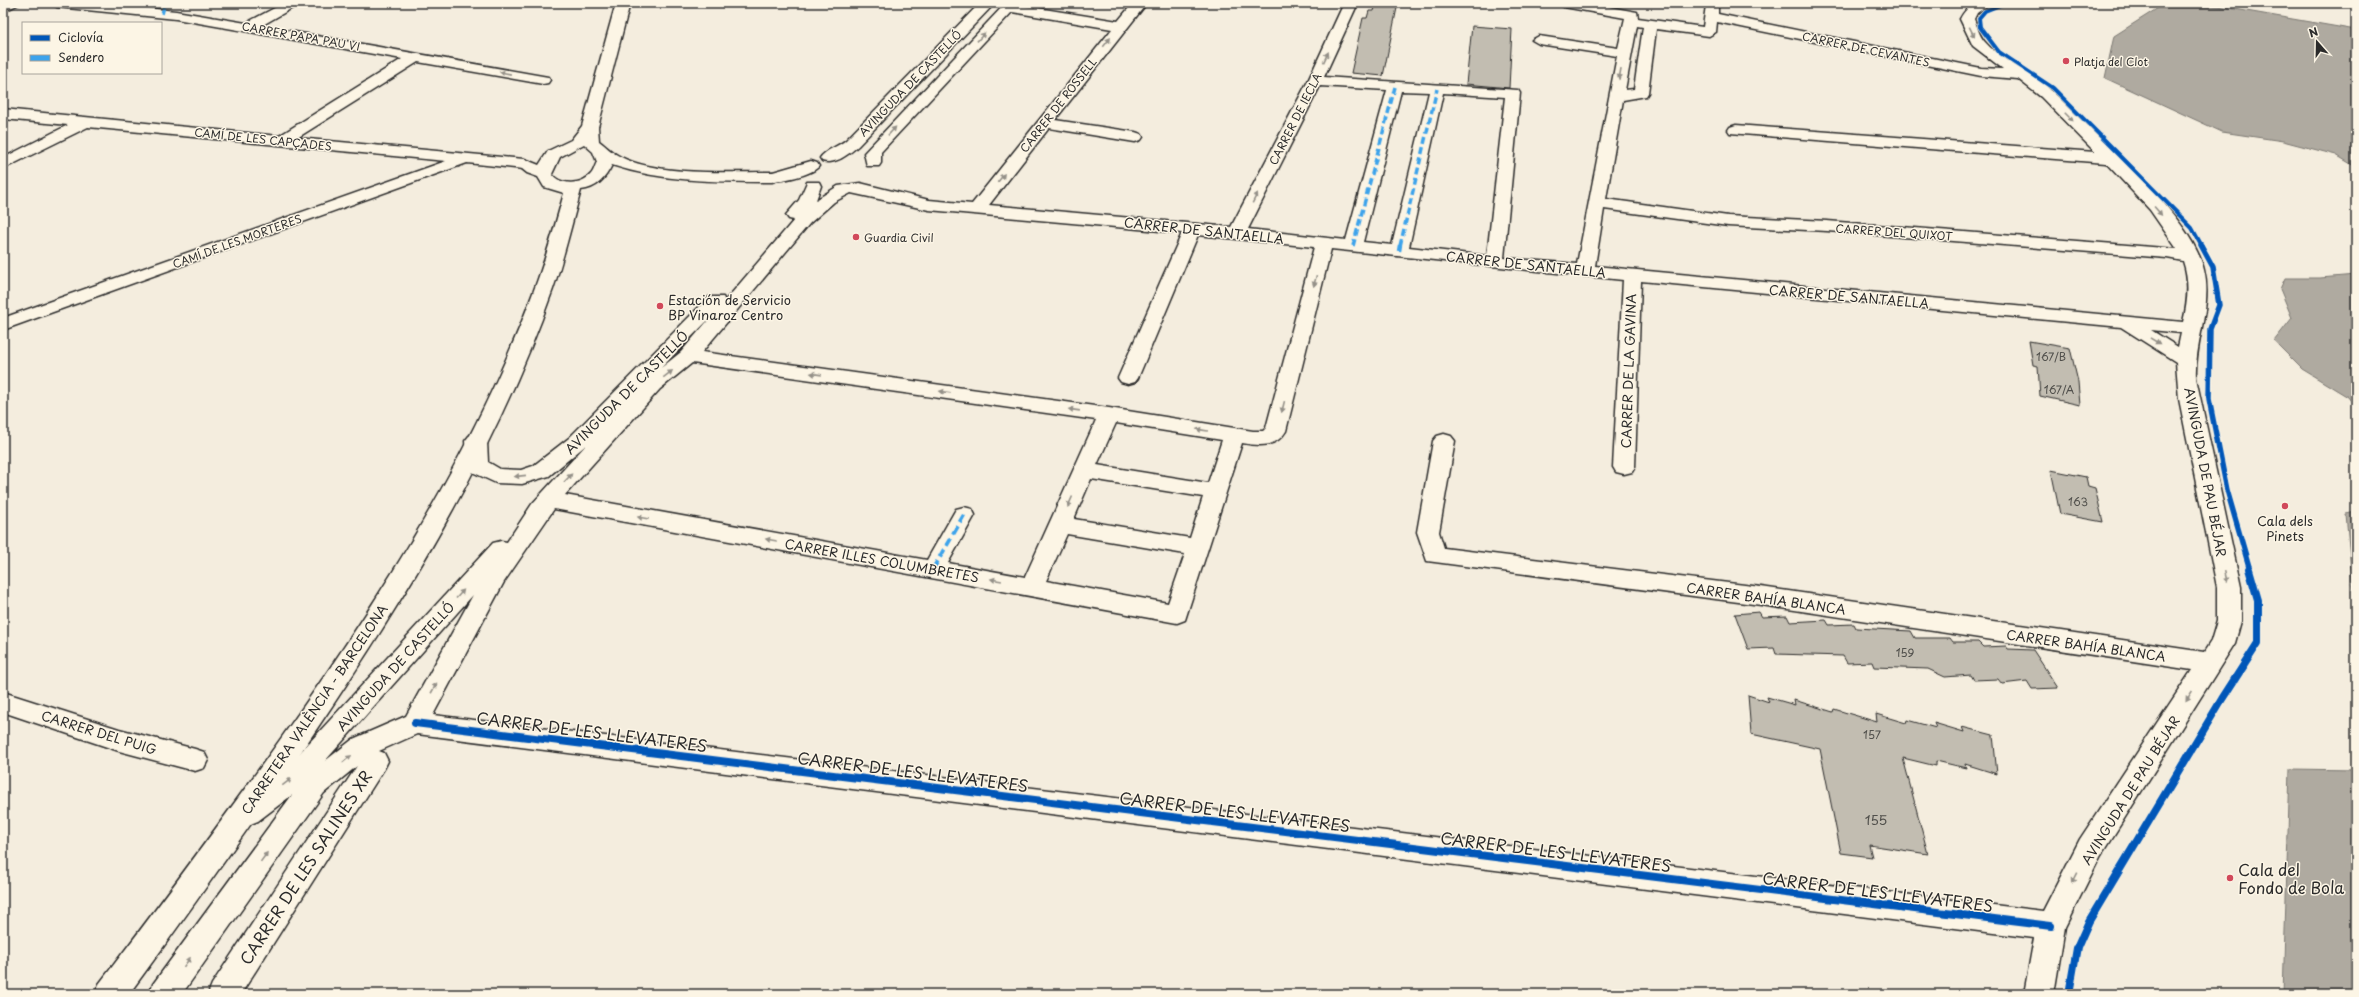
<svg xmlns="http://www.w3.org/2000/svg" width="2359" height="997" font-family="'Playpen Sans',sans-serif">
<rect width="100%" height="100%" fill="#f4edde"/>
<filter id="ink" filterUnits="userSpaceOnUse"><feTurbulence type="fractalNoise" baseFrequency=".025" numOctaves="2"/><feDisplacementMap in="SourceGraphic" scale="8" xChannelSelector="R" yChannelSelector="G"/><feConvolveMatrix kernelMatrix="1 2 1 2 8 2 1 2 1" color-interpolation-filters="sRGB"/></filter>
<g filter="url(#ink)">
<!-- water -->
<path fill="#afaaa0" stroke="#7a7771" d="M2166,3H2200L2356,30V167L2336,155L2283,141L2222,132L2105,78L2114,36Z
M2356,275V408L2348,397L2302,369L2274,341L2292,318L2280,289L2285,278H2320Z
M2356,512V604L2354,602L2346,514Z
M2290,769L2356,770V994H2283Z"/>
<!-- building -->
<path fill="#c2bdb1" stroke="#2b2b2b" d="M1376,3H1398L1383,76L1351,73L1363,18H1367L1369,11H1374Z
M1472,26L1512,29L1509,88L1466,84Z
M2029,341L2070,348L2078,382L2080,405L2040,396L2038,366L2033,365Z
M2051,470L2086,477L2088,486L2095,488L2103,522L2060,514Z
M1759,612L1762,617L1787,616L1790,622L1826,620L1829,625L1854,624L1856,628L1911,631L1915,638H1950L1953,642H1978L1983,647L2006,646L2008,649L2033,650L2058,688L2032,689L2027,681L2002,684L1998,679L1974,680L1971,675L1945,677L1928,669L1874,667L1872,662L1847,663L1843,656L1776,654L1774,648L1748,649L1735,614Z
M1748,695L1769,702L1767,697L1795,705L1794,700L1833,712L1834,709L1877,722L1876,714L1906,723L1907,720L1936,728L1934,723L1964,732L1962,727L1993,735L1997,774L1965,764L1966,768L1936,761V766L1903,758L1928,854L1869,845L1872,857L1841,853L1820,749L1751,734Z"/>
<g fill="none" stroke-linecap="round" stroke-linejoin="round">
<defs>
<path id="minor" d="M3,3H21L3,12Z
M50,3H97L176,11L246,23L284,3H301L261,26L548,77L550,80L548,83L543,84L418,62L297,138L524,159L530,161L532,164L530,167L524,169L467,163L3,330V318L446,161L88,127L3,169V158L68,125L3,119V109L279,136L402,59L176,19L57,7Z
M980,3H995L858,146C848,155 835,165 822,161L820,158C825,150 839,146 846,140Z
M1006,3H1020L1019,5L1118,21L1133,3H1147L1055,120L1135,132L1141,134L1143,137L1141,140L1135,142L1049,128L989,205L1231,227L1308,81L1344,3H1358L1324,77L1518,90L1520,93L1504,258L1577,264L1617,56L1539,44L1532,40L1539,36L1618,48L1625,18L1564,7L1557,3H1587L1637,12L1638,18L1703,27L1706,5L1708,3H1718V14L1981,68L2003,69L1973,46L1960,19C1968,4 1975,3 1991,3L1977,13L1974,19C1977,26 1979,35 1984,41C2000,60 2026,70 2045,85C2062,100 2077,116 2093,132C2127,165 2193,223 2204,270C2213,306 2194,342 2196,378L2241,587V621L2235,643L2100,857L2065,927L2054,994H2024L2034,938L417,734L379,751L384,753L388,761L384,769L241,994H208L212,984L357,766L324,793L182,994H149L153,984L292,795L258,821L248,825L238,821L234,813L238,805L285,769L493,543L501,541L507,542L532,504L586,445L549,476L522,484L496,483L470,471L467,466L465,441L469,436L476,434L483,436L487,441L488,462L500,469L521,470L533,466L569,438L709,297H723L725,301L794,220L789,219L786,215L799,200L807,182H819L821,186L816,200L838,186L860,183L929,200L972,204L1112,29L1012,12L881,152V163L879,166H867L864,153ZM1717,22L1981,76L2018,79L2041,97L2095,152L1736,125L1730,127L1728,130L1730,133L2106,163L2150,210L2177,249L1827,221L1728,216L1606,199L1623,100L1646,96L1648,93L1656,29L1709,36L1716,32ZM1637,26L1643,27L1634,89L1625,90ZM1320,86L1387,90L1346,240L1248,229ZM1401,91L1429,92L1392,245L1363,242ZM1443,93L1505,97L1487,256L1409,247ZM851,193L929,210L1182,233L1118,378L1121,382L1128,384L1135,382L1138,378L1198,235L1314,247L1266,428L1263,431H1253L1109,408L702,352L810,223L834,202ZM1604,209L1728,226L1827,231L2167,258L2183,261C2190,281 2188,301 2183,322L1595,266ZM1331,249L1623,280L1613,467L1616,472L1624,474L1632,472L1635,467L1641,281L2121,327L2176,362L2179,399L2217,587V621L2211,641L2204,652L1761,587L1444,548L1439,532L1455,441L1451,436L1444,434L1437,436L1433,441L1417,532L1427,561L1761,605L2192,670L2080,839L2043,911L433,715L504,582L554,509L1177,623L1185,620L1242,443C1259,446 1276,448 1286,431ZM711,317L681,352L661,368ZM2151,330L2181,333L2178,347ZM692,363L1096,420L1025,577L948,563L975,515L972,509L964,507L956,509L927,560L565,495L660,389ZM1116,423L1222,440L1208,483L1097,465ZM1091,479L1203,497L1190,538L1074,519ZM1067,534L1185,554L1168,603L1046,581ZM473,595L406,716L353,739L325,761Z
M811,161L817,163L819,166C813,175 777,183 766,180L764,177L766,174Z
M3,692L119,729L195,749L204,752L208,760L204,768L195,771L119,751L3,712Z"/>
<path id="major" d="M616,3H630L598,127L599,141C606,146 612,153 621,157C659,176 729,172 772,172L778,174L780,177L778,180L772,182C718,182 663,182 612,165C605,179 597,188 581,190C572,223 564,257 553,289C489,472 380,639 270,797C223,863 177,929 129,994H95L99,984C150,918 200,850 249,783C360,630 468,469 534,290C546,258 555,226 564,193L544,187L538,177L527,173L516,164L518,161L524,159L539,165L548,151L571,140L582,126ZM584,144L593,152L597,162C595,165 594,171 591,174C582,185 560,186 552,174L560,157Z"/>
</defs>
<!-- minor casing -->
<use href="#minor" stroke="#2b2b2b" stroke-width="3"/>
<!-- major casing -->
<use href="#major" stroke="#2b2b2b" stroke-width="3"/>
<!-- minor -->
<use href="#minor" fill="#fcf5e5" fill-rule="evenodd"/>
<!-- major -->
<use href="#major" fill="#fcf5e5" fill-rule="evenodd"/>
<!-- quiet-far1 -->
<path stroke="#3ea3eb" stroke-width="3.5" stroke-dasharray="7 3.5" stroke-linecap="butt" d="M162,14L165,3
M1353,246L1395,87
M1400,246L1437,89"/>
<!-- quiet -->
<path stroke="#3ea3eb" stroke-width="4.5" stroke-dasharray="9 4.5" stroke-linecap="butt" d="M1399,251L1400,245
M933,569L964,515"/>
<defs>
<path id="cycleway-far2" d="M2005,3L1985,11L1979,18L1980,27L1999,52L2053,88L2192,228L2202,246"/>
<path id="cycleway-far1" d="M2201,245L2213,267L2219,305L2210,329L2209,399L2227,490L2250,570"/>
<path id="cycleway" d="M415,723L2051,926
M2069,994L2077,948L2089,921L2222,699L2258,643V600L2249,569"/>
</defs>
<!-- cycleway-far2 casing -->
<use href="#cycleway-far2" stroke="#fcf5e5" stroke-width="5.5"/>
<!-- cycleway-far1 casing -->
<use href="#cycleway-far1" stroke="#fcf5e5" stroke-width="8"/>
<!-- cycleway casing -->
<use href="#cycleway" stroke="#fcf5e5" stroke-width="10"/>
<!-- cycleway-far2 -->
<use href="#cycleway-far2" stroke="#0057b8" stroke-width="4"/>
<!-- cycleway-far1 -->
<use href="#cycleway-far1" stroke="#0057b8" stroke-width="5.5"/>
<!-- cycleway -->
<use href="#cycleway" stroke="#0057b8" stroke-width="8"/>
</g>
<!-- one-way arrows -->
<defs><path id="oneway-solid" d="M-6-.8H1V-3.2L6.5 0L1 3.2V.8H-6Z"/></defs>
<g fill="#949088">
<use href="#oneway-solid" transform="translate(1972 32) rotate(63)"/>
<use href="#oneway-solid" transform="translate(981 37) rotate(-47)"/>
<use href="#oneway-solid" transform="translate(1107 42) rotate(-52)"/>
<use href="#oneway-solid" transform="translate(1326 57) rotate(-65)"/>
<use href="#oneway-solid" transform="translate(505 73) rotate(-169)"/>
<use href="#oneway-solid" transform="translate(1620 74) rotate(100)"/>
<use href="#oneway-solid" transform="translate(2069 117) rotate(45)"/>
<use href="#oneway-solid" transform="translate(892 131) rotate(-47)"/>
<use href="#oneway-solid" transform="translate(1001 178) rotate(-52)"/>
<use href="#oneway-solid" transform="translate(1255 198) rotate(-63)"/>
<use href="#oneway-solid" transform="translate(2158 211) rotate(49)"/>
<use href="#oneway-solid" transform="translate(1315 281) rotate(104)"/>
<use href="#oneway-solid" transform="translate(2155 341) rotate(31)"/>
<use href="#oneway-solid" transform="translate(668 374) rotate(-38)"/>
<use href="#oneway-solid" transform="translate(816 374) rotate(-172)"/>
<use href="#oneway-solid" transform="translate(945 392) rotate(-172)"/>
<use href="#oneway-solid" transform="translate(1283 407) rotate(104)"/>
<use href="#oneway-solid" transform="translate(1074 410) rotate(-172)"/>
<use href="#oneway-solid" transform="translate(1202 430) rotate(-171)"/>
<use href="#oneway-solid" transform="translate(520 476) rotate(174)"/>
<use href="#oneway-solid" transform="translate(568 478) rotate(-47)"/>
<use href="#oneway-solid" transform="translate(1070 502) rotate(114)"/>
<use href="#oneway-solid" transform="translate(643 518) rotate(-170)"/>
<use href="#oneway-solid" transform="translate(771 540) rotate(-170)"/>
<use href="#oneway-solid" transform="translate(2226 577) rotate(77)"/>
<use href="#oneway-solid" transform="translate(996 580) rotate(-170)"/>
<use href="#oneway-solid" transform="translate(460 594) rotate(-48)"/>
<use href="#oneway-solid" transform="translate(434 688) rotate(-61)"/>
<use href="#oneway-solid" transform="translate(2189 696) rotate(124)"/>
<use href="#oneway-solid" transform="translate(347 759) rotate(-39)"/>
<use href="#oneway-solid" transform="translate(287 782) rotate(-38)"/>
<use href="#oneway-solid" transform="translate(264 857) rotate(-54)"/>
<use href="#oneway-solid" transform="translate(2075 878) rotate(117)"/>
<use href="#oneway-solid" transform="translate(187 962) rotate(-54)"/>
</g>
</g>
<!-- markers -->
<g fill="#d1495b" stroke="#fcf5e5" stroke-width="1.5">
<circle cx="2066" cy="61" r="4"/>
<circle cx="856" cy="237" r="4"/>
<circle cx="660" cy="306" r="4"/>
<circle cx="2285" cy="506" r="4"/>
<circle cx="2230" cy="878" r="4"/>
</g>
<g text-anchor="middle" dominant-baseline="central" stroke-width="3" stroke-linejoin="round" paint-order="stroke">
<!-- far-street labels -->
<g font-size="11" fill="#2b2b2b" stroke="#fcf5e5">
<text transform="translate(301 36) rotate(10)">CARRER PAPA PAU VI</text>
<text transform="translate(1866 49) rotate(12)">CARRER DE CEVANTES</text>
<text transform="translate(910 83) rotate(-46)">AVINGUDA DE CASTELLÓ</text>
<text transform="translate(1058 105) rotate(-52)">CARRER DE ROSSELL</text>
<text transform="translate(1295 119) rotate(-63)">CARRER DE IECLA</text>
<text transform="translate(263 139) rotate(6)">CAMÍ DE LES CAPÇADES</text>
<text transform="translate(1894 232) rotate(4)">CARRER DEL QUIXOT</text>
<text transform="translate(237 241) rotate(-20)">CAMÍ DE LES MORTERES</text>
</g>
<!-- far-poi labels -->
<g font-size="11" fill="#2b2b2b" stroke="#fcf5e5" text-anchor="start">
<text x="2074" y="61">Platja del Clot</text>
<text x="864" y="237">Guardia Civil</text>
</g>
<!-- number labels -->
<g font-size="11" fill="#51504c">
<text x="2051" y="356">167/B</text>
<text x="2059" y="389">167/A</text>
<text x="2078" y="501">163</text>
<text x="1905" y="652">159</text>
<text x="1872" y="734">157</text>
</g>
<!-- street labels -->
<g font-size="13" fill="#2b2b2b" stroke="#fcf5e5">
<text transform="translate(1204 230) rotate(6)">CARRER DE SANTAELLA</text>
<text transform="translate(1526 264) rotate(6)">CARRER DE SANTAELLA</text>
<text transform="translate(1849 296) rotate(5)">CARRER DE SANTAELLA</text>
<text transform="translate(1628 371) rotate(-88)">CARRER DE LA GAVINA</text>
<text transform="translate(626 392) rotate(-45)">AVINGUDA DE CASTELLÓ</text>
<text transform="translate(2206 472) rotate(79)">AVINGUDA DE PAU BÉJAR</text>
<text transform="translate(882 560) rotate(10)">CARRER ILLES COLUMBRETES</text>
<text transform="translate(1766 598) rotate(8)">CARRER BAHÍA BLANCA</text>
<text transform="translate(2086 645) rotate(8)">CARRER BAHÍA BLANCA</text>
<text transform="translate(395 666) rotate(-48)">AVINGUDA DE CASTELLÓ</text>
<text transform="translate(314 709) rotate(-56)">CARRETERA VALÈNCIA - BARCELONA</text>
<text transform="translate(99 732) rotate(17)">CARRER DEL PUIG</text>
<text transform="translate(2130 790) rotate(-58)">AVINGUDA DE PAU BÉJAR</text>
</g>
<!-- poi labels -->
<g font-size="13" fill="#2b2b2b" stroke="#fcf5e5" text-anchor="start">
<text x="668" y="299">Estación de Servicio<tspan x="668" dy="15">BP Vinaroz Centro</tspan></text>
<text x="2285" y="520" text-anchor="middle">Cala dels<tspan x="2285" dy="15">Pinets</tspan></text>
</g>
<!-- near-number labels -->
<g font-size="13" fill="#51504c">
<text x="1876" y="819">155</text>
</g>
<!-- near-street labels -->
<g font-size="16" fill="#2b2b2b" stroke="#fcf5e5">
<text transform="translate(592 731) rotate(7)">CARRER DE LES LLEVATERES</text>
<text transform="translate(913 771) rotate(7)">CARRER DE LES LLEVATERES</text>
<text transform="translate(1235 811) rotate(7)">CARRER DE LES LLEVATERES</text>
<text transform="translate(1556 851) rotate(7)">CARRER DE LES LLEVATERES</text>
<text transform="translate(305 867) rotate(-57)">CARRER DE LES SALINES XR</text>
<text transform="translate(1878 891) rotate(7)">CARRER DE LES LLEVATERES</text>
</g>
<!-- near-poi labels -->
<g font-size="16" fill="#2b2b2b" stroke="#fcf5e5" text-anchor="start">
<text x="2238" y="869">Cala del<tspan x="2238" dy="18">Fondo de Bola</tspan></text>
</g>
</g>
<!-- margin -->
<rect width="2359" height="997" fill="none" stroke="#fcf5e5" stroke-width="16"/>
<rect x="8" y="8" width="2343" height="981" fill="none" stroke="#2b2b2b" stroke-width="1.5" filter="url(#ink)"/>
<!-- legend -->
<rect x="22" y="22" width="140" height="52" fill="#fcf5e5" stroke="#a8a49b"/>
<rect x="30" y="35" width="20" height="6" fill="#0057b8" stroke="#a8a49b"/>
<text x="58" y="42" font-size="12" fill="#2b2b2b">Ciclovía</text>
<rect x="30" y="55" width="20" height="6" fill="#3ea3eb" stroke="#a8a49b"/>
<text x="58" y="62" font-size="12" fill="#2b2b2b">Sendero</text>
<!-- north arrow -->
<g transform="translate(2317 42) rotate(340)" stroke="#fcf5e5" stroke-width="3" paint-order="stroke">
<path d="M0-3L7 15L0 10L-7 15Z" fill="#2b2b2b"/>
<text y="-6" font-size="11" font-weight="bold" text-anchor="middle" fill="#2b2b2b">N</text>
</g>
</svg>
